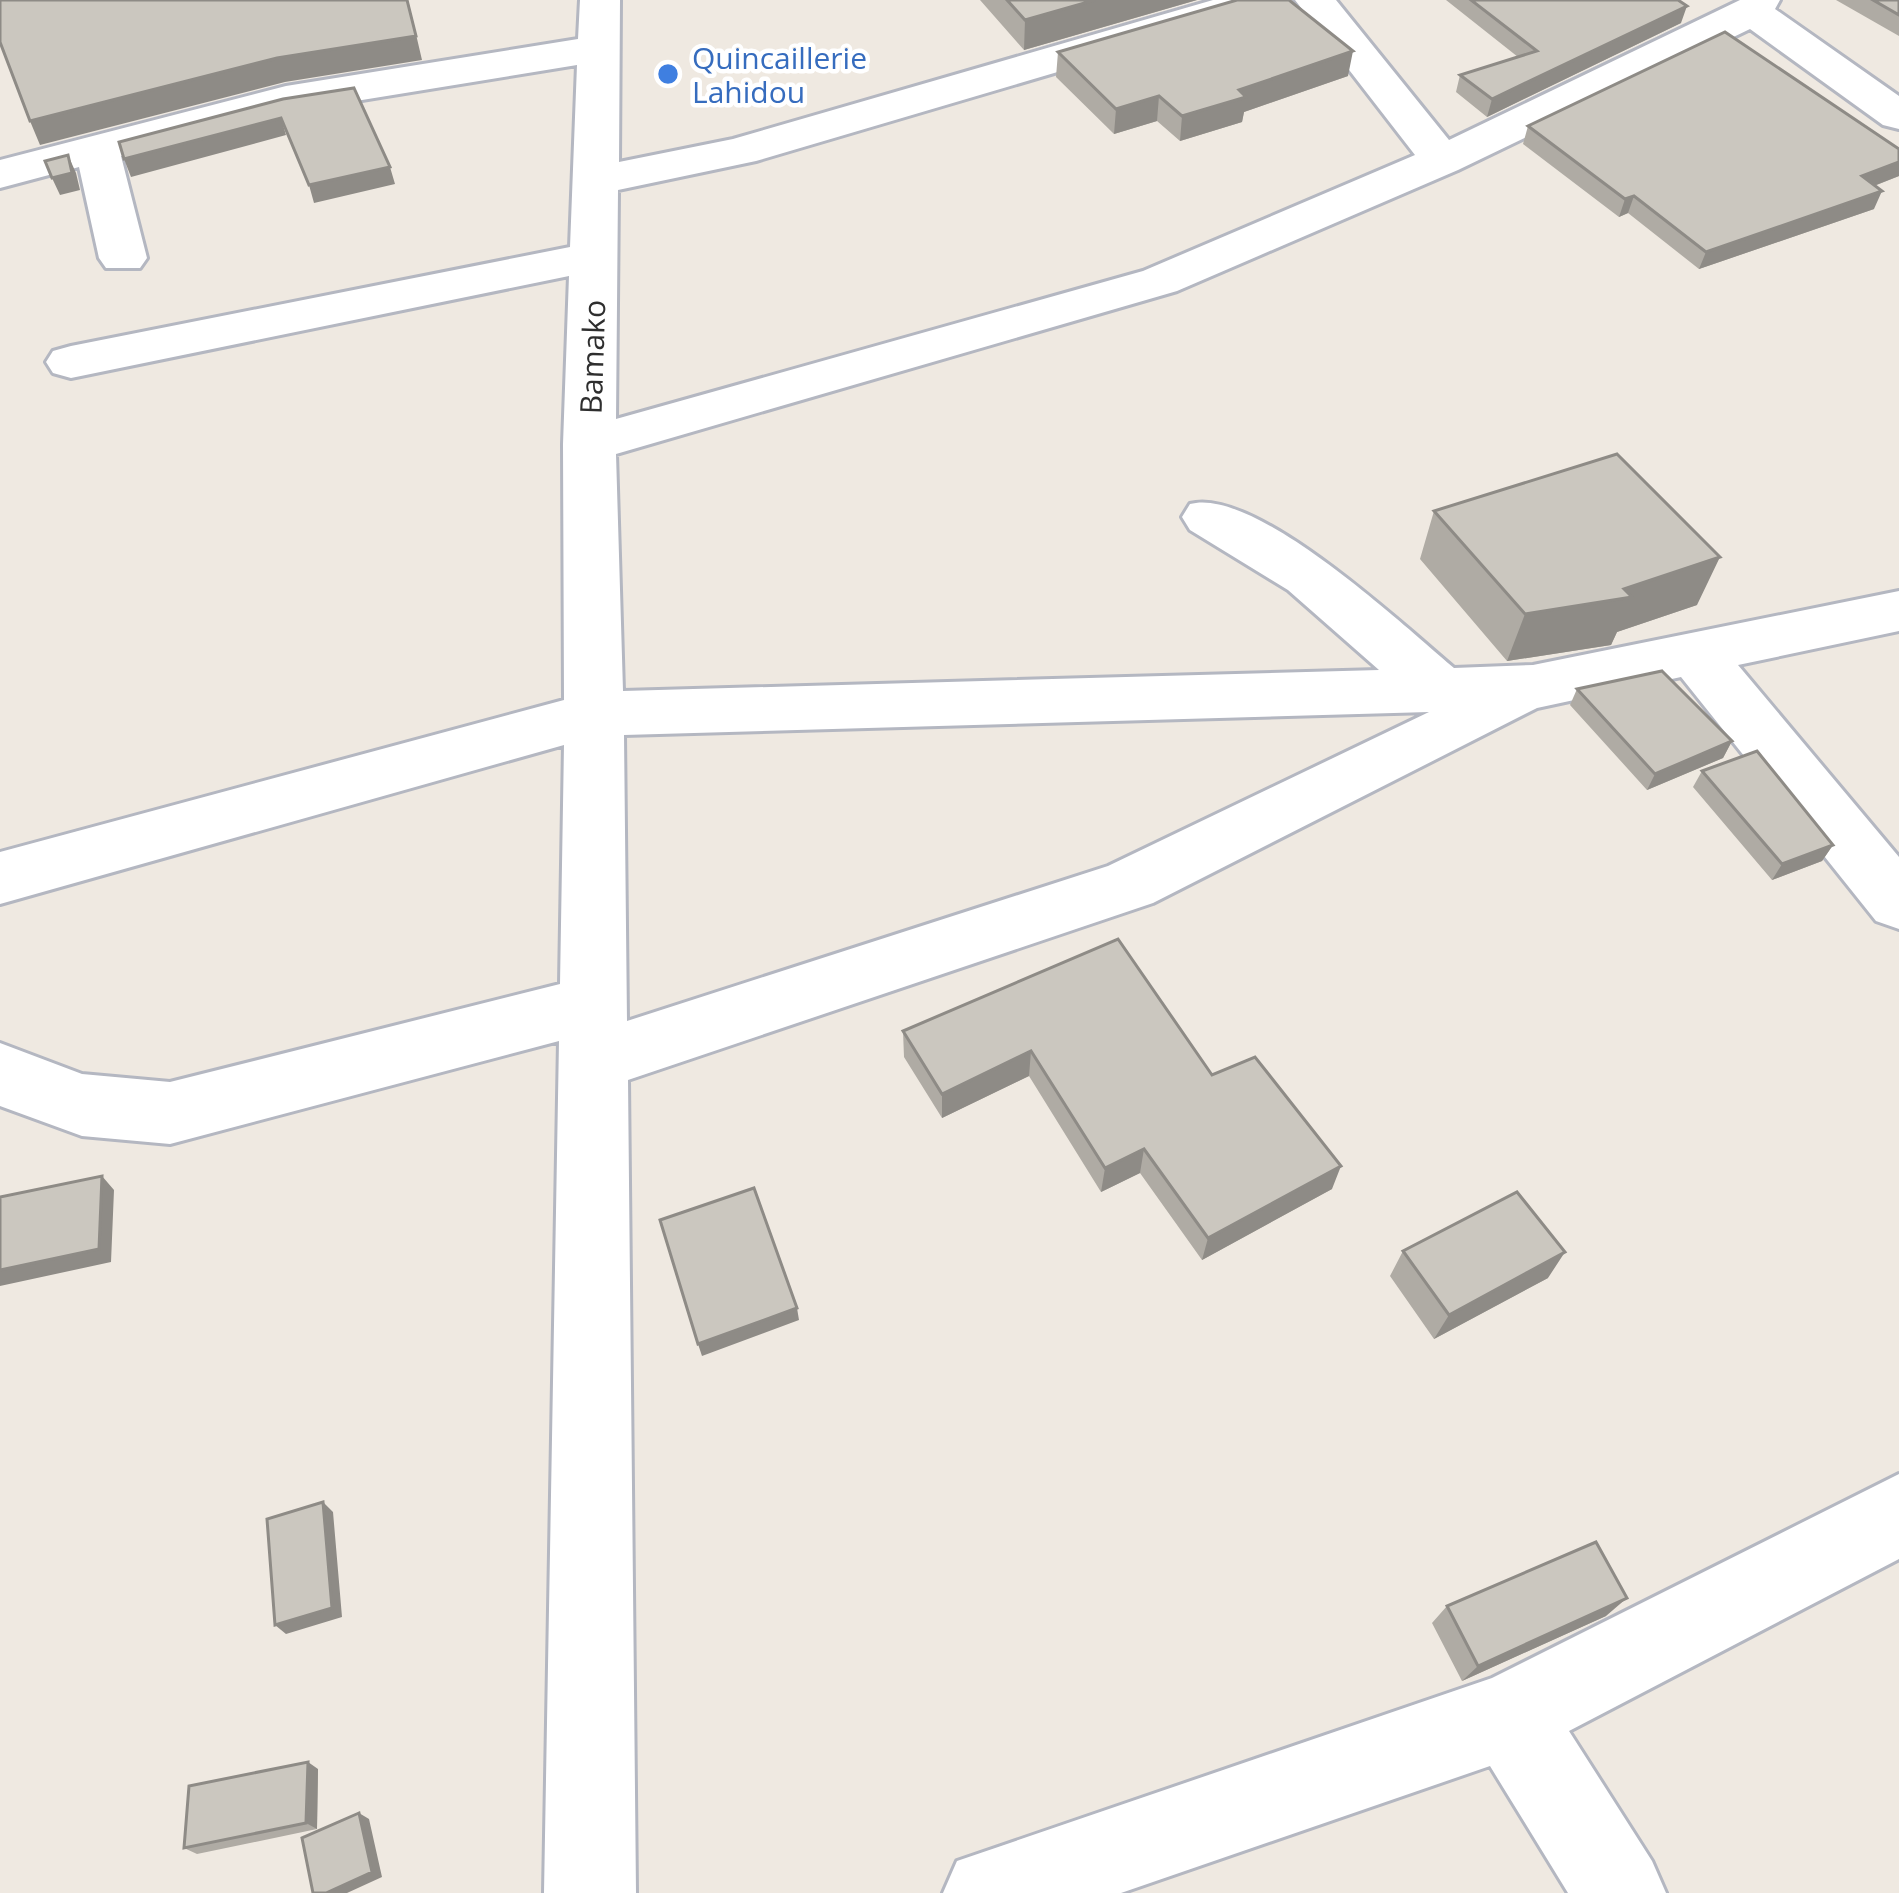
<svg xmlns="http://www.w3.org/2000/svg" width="1899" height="1893" font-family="'Open Sans',sans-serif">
<rect width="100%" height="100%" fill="#efe9e1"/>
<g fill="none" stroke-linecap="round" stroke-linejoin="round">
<defs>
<path id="minor" d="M580,0H620L619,162L733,139L1213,0H1277L1271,9L756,161L618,190L616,419L1143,271L1415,155L1295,0H1336L1449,140L1740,0H1780L1775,9L1899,96V129L1883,125L1750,29L1458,170L1177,291L616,454L623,691L1379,670L1288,590L1190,530L1182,517L1190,504C1254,486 1403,625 1454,668L1533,665L1899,591V631L1738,665L1899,857V929L1876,921L1681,677L1537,708L1153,903L628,1080L636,1893H544L559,1041L170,1144L82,1136L0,1106V1043L82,1074L170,1082L560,984L564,745L0,904V852L564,700L563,444L569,276L71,378L53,373L46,362L53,351L71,346L570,247L577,65L288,112L121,156L147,258L140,268H106L99,258L79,167L0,188V160L286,86L578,39ZM1429,712L1108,866L627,1021L624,735Z
M1899,1474V1559L1569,1731L1652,1861L1666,1893H1568L1490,1766L1121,1893H943L957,1861L1492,1678Z"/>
</defs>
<!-- minor casing -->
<use href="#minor" stroke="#b4b7c1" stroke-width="6"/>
<!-- minor -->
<use href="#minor" fill="#fff" fill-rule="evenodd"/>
</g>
<!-- wall -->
<path fill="#afaba4" d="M980,0H1197L1024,50Z
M1446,0H1678L1681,23L1487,117L1456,92L1460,75L1518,57Z
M1836,0H1899V36Z
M1058,52L1348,76L1244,112L1242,122L1180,141L1157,121L1114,134L1056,77Z
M1528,126L1899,149V176L1874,186V209L1699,269L1628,213L1619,217L1523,144Z
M1434,511L1697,605L1617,632L1611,645L1507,661L1420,559Z
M1577,689L1732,741L1723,758L1647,790L1570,705Z
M1702,771L1833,845L1822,861L1772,880L1693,787Z
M903,1031L1212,1075L1332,1189L1202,1260L1140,1173L1101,1192L1029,1076L942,1118L904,1057Z
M1403,1251L1548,1278L1434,1339L1390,1276Z
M1447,1606L1606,1616L1462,1681L1432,1623Z
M318,1769L317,1829L197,1854L184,1848Z"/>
<!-- shaded-wall -->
<path fill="#8e8b86" d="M408,0L422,60L285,82L40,145L30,121Z
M1095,0H1197L1024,50L1025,20Z
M1687,6L1681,23L1487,117L1492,99Z
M1353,51L1348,76L1244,112L1242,122L1180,141L1182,116L1239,90Z
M1159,96L1157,121L1114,134L1116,109Z
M281,118L286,135L131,177L124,159Z
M68,155L76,173L80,190L60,195L52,178Z
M1899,162V176L1853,194L1862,176Z
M390,167L395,184L314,203L309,185Z
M1882,191L1874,209L1699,269L1706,252Z
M1634,196L1628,213L1619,217L1625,199Z
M1720,557L1697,605L1617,632L1611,645L1507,661L1525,614L1624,589Z
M1732,741L1723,758L1647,790L1655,774Z
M1833,845L1822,861L1772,880L1782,864Z
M1031,1051L1029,1076L942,1118V1094Z
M1144,1149L1140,1173L1101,1192L1105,1168Z
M1341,1166L1332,1189L1202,1260L1208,1238Z
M102,1176L114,1190L111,1262L0,1286V1270Z
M1565,1252L1548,1278L1434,1339L1449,1315Z
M797,1308L799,1320L702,1356L698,1344Z
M323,1502L333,1512L342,1617L286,1634L275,1625Z
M1627,1598L1606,1616L1462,1681L1478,1666Z
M308,1762L318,1769L317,1829L306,1823Z
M359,1813L369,1819L382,1877L347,1893H326Z"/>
<!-- building -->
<path fill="#cbc7bf" stroke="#8e8b86" stroke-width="3" d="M0,0H407L416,36L277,58L30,121L0,42Z
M1007,0H1095L1025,20Z
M1237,0H1289L1353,51L1239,90L1246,97L1182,116L1159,96L1116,109L1058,52Z
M1471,0H1678L1687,6L1492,99L1460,75L1537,51Z
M1873,0H1899V15Z
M1725,32L1899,149V162L1862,176L1882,191L1706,252L1634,196L1625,199L1528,126Z
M354,88L390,167L309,185L281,118L124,159L119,142L283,99Z
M68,155L72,173L52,178L45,161Z
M1617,454L1720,557L1624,589L1632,597L1525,614L1434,511Z
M1662,671L1732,741L1655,774L1577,689Z
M1757,751L1833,845L1782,864L1702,771Z
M1118,939L1212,1075L1255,1057L1341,1166L1208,1238L1144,1149L1105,1168L1031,1051L942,1094L903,1031Z
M102,1176L99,1249L0,1270V1197Z
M754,1188L797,1308L698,1344L660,1220Z
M1517,1192L1565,1252L1449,1315L1403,1251Z
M323,1502L332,1608L275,1625L267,1519Z
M1596,1542L1627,1598L1478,1666L1447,1606Z
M308,1762L306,1823L184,1848L189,1786Z
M359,1813L372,1872L326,1893H313L302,1838Z"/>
<!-- markers -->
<circle fill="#3f7fe0" stroke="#fff" stroke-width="4.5" cx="668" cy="74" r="12"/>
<g text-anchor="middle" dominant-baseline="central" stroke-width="9" stroke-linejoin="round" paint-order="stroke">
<!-- far-shop labels -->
<g font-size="30" fill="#366cbe" stroke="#fff" text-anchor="start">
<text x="692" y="57">Quincaillerie<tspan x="692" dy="34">Lahidou</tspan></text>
</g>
<!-- far-street labels -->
<g font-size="30" fill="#2e2e2e" stroke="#fff">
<text transform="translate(592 357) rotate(-88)">Bamako</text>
</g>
</g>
</svg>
